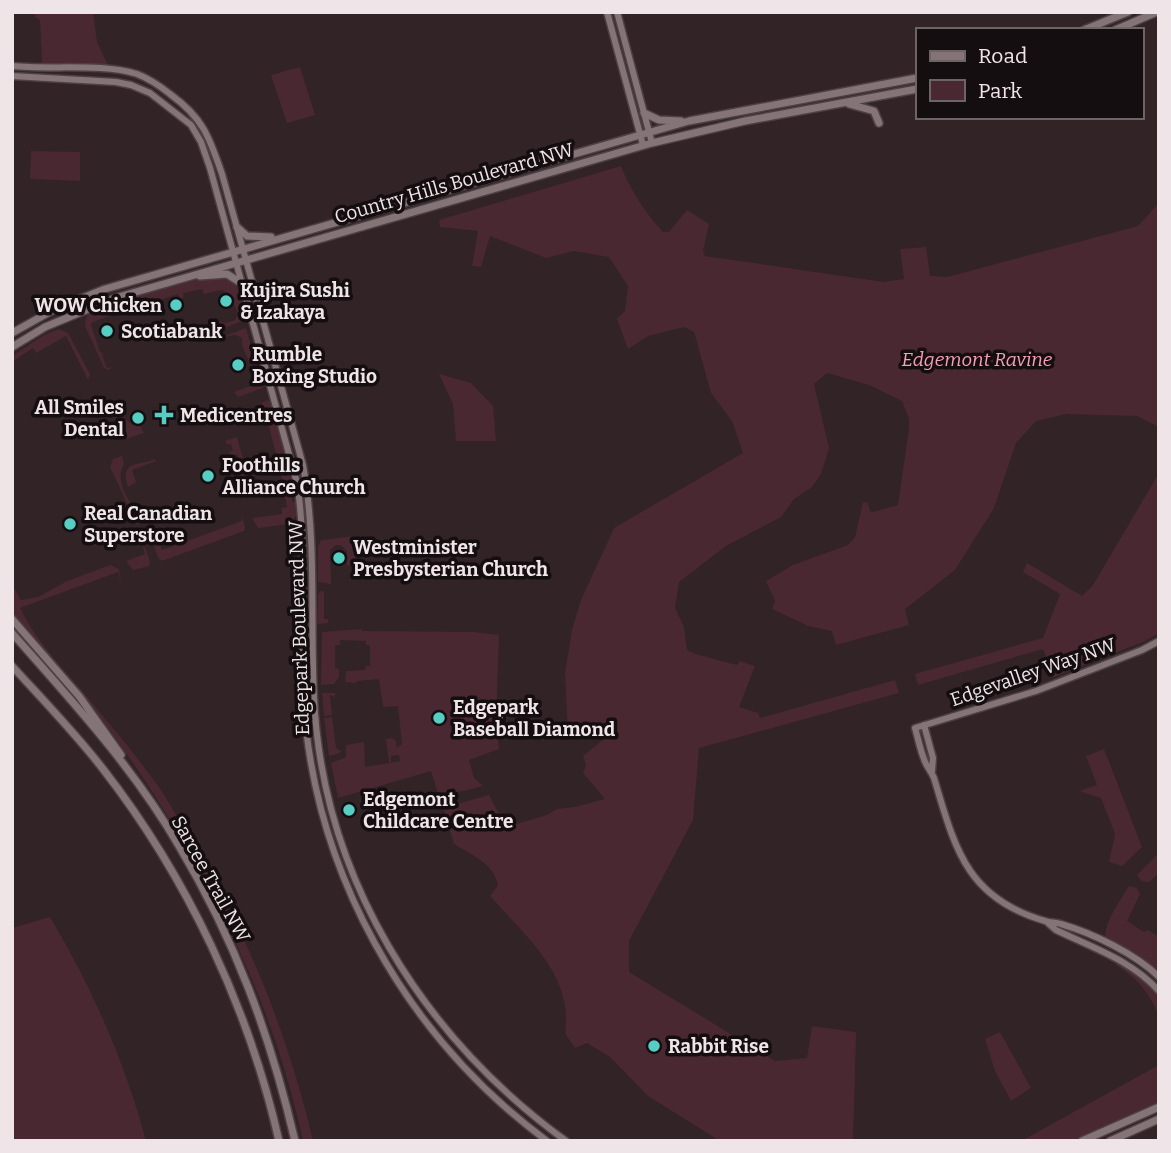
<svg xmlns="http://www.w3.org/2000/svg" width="1171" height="1153" font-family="Bitter,serif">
<rect width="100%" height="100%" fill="#312326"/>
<!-- green -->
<path fill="#4a2831" d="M36,12H93L97,42L108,65L42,63L40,20L35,17Z
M300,67L315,115L287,123L271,75Z
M31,151L80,152V181L30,179Z
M621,166C631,191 644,211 663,232H669L687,210L709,224L703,251L705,256L883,282L904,279L900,249L926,247L930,276L947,277L1138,226L1159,203V427L1137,416L1066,414L1036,421L1016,443L994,508L955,570L905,609L909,625L836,645L832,631L808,626L772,609L775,601L766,581L793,565L848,545L855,537L863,502L868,503L870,511L873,512L898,505L909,428V419L902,401L869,385L827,373L814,384L829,448L821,474L812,487L794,499L781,517L726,546L679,582L675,608L684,627L687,650L695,654L737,665L740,661L755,666L739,707L758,713L760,718L895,680L899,693L699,748L693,820L629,941V972L775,1061L807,1058L812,1026L856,1032L853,1141H720L648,1096L610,1057L587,1043L575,1048L565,1033C574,975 525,936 490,896L498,885C494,864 472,855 454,844L443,808L489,795L498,812L516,824L547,815L557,809L574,807L605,799L583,773L586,765L583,756L609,735L593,725L568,732L565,673L572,630L581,600L614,528L743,453L732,421L711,393L694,332L684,327L648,336L628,349L617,319L625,311L628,286L609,257L574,251L546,258L490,236L481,267L472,266L478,231L440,227L439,220Z
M228,276V279L235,281L247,316L245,320L222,329L219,321L226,323L235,320L238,314L230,294L222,290L204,294L202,289L183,293L184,297L180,299L178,294L143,306H136L132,313L124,310L93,322L91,325L100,352L104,354L102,355L107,368L112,367L109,370L104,368L85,326C85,314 90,311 101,306L181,282Z
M246,328L263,388L238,397L234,392L253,385L256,379L242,345V338L235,335L220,338Z
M59,329L68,333L90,374L88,380L66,336L36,353L33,348L12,362V356L44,335Z
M439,374L471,383L493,406L496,441H456L453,404Z
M267,400L271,402L295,494L292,495V502H296L297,515L289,524L258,528L252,518L282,514V508L287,507L281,474L265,411H260L258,405Z
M121,415L133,425L139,424L144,433L123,440L118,438L122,434L114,418Z
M237,437L245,467L237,471L242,466L237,454L231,457L229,453L233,450L231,444H227L225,441Z
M156,443L122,456L124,464C111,488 139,505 138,527L110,467L113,459Z
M155,459L156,461L132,470L136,482L128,487C119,459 141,466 155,459Z
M245,469L249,484L220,491L239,483L236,473Z
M1159,473V633L1145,641L1054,677L1043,649L918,685L915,674L1043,638L1060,594L1023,572L1027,563L1082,596L1093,585Z
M242,516L245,527L244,531L162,561L158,557L149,533L154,531L150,533L155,547L160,545L162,550L242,521Z
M139,532L150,561L149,566L133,570L126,561L145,554Z
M356,536V563L347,566V551L341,545H336L330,550L331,584L318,582V547L321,540Z
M110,565L119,569L121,582L118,572L20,608C38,643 58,663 83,692C107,721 131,749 153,779C165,794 174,812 184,828C244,925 287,1030 313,1141H303C268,978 186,829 86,698C63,669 37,642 12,614V585L21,600L38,597L67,581Z
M321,591H324V619H328V623L317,624L318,594Z
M361,629L362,631L473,632L499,635L496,723L499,749L469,760L474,778L483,786L439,797L431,771L338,798L331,763L346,757V745L364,742L365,767L400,761L399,755L391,756V762H389L386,739L392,738L396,741V748L402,744L398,706L383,707L379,679L357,681L356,683L345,682L346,671L365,670L366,666H370V645H366V641L340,640V645H335V668L339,669V677L334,684L321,685L322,632Z
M322,693H335V697L330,695L332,715L324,716Z
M332,717L336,748L341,751L338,754L329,756L324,718Z
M1104,749L1142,847L1122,866L1109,862L1115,834L1101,798L1079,791L1097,785L1086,756Z
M1159,853V873L1149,882L1141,881L1137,875Z
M1129,886L1137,888L1140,894L1127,921L1144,932L1148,930L1159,937V973L1139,955L1105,937C1106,919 1120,901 1129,886Z
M50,917C92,987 125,1062 146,1141H12V928Z
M1118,962L1148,984L1158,995L1159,1017C1150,993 1138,979 1116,965Z
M1000,1032L1031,1088L1011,1101L995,1071L985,1039Z
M1159,1065V1102L1072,1141H1021Z"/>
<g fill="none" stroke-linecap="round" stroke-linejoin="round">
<defs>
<path id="tertiary" d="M607,12L643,145
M617,12L652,143
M12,66C50,70 102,63 137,74C150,79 160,86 170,94C203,118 209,136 222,174L303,465C317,542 310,619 314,697C322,877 422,1036 566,1141
M12,76L116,82L131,85L150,93L191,125L201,142L210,168L297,483C308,551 299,621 303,690C311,868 404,1035 547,1141
M1159,641L1142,650L1036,691L915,728C918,738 920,749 924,759C926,766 931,771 934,778C955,848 966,898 1045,921C1050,923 1056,922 1061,924C1092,933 1136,954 1159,977
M924,725L933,758L932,771
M1048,923L1056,930C1093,948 1131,960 1159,991"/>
<path id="secondary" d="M1084,30L1128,12
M1115,30L1157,12
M849,104L874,111L879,123
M644,113L659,120L681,121
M237,227L247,236L271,237
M200,276L227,274L241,283
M12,333L55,309L105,289L689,121L917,78
M12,347L45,327L115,298L652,143L745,121L917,89
M12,619L79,696L121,755
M12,633C71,700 134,768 179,846C235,940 270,1034 295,1141
M12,666C43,700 75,733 103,769C187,877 249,1008 279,1141
M1082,1141L1159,1107
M1110,1141L1159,1119"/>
</defs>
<!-- tertiary casing -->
<use href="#tertiary" stroke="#4c4043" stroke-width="9"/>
<!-- secondary casing -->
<use href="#secondary" stroke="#4c4043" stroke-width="10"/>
<!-- tertiary -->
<use href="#tertiary" stroke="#847377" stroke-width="6"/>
<!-- secondary -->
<use href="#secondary" stroke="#847377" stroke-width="7"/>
</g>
<!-- markers -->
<g fill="#56cec3" stroke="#140e10" stroke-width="2.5">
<circle cx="226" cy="301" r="7"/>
<circle cx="176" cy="305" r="7"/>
<circle cx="107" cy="331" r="7"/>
<circle cx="238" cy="365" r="7"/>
<path d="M160.5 404.5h7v7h7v7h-7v7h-7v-7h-7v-7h7z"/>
<circle cx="138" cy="418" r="7"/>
<circle cx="208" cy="476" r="7"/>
<circle cx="70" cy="524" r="7"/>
<circle cx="339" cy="558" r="7"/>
<circle cx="439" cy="718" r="7"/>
<circle cx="349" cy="810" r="7"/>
<circle cx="654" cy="1046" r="7"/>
</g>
<g text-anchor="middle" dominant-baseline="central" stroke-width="7" stroke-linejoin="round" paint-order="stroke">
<!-- street labels -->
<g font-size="19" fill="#efe5e8" stroke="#140e10">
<text transform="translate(454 183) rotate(-16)">Country Hills Boulevard NW</text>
<text transform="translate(299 628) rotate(-92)">Edgepark Boulevard NW</text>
<text transform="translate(1033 672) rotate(-19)">Edgevalley Way NW</text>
<text transform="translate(211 879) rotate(61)">Sarcee Trail NW</text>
</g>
<!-- poi labels -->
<g font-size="19" font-weight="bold" fill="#efe5e8" stroke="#140e10" text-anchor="start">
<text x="240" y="290">Kujira Sushi<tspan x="240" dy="22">&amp; Izakaya</tspan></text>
<text x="162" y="305" text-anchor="end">WOW Chicken</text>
<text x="121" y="331">Scotiabank</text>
<text x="252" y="354">Rumble<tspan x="252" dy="22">Boxing Studio</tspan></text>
<text x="124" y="407" text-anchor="end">All Smiles<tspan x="124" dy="22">Dental</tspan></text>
<text x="180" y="415">Medicentres</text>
<text x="222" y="465">Foothills<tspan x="222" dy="22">Alliance Church</tspan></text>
<text x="84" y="513">Real Canadian<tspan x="84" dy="22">Superstore</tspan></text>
<text x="353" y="547">Westminister<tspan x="353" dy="22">Presbysterian Church</tspan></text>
<text x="453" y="707">Edgepark<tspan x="453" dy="22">Baseball Diamond</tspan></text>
<text x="363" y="799">Edgemont<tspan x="363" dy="22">Childcare Centre</tspan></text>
<text x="668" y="1046">Rabbit Rise</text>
</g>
<!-- park labels -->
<g font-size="19" font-style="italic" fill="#fb9eb8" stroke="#140e10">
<text x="977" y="359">Edgemont Ravine</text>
</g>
</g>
<!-- border -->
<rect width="1171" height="1153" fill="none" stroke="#efe5e8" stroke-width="28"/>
<!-- legend -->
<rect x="916" y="28" width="228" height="91" fill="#140e10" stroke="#6c6466" stroke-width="2"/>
<rect x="930" y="51" width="35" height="10" fill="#847377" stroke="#6c6466" stroke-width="2"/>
<text x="978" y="63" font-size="21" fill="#efe5e8">Road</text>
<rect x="930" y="80" width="35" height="21" fill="#4a2831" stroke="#6c6466" stroke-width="2"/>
<text x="978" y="98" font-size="21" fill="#efe5e8">Park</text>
</svg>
